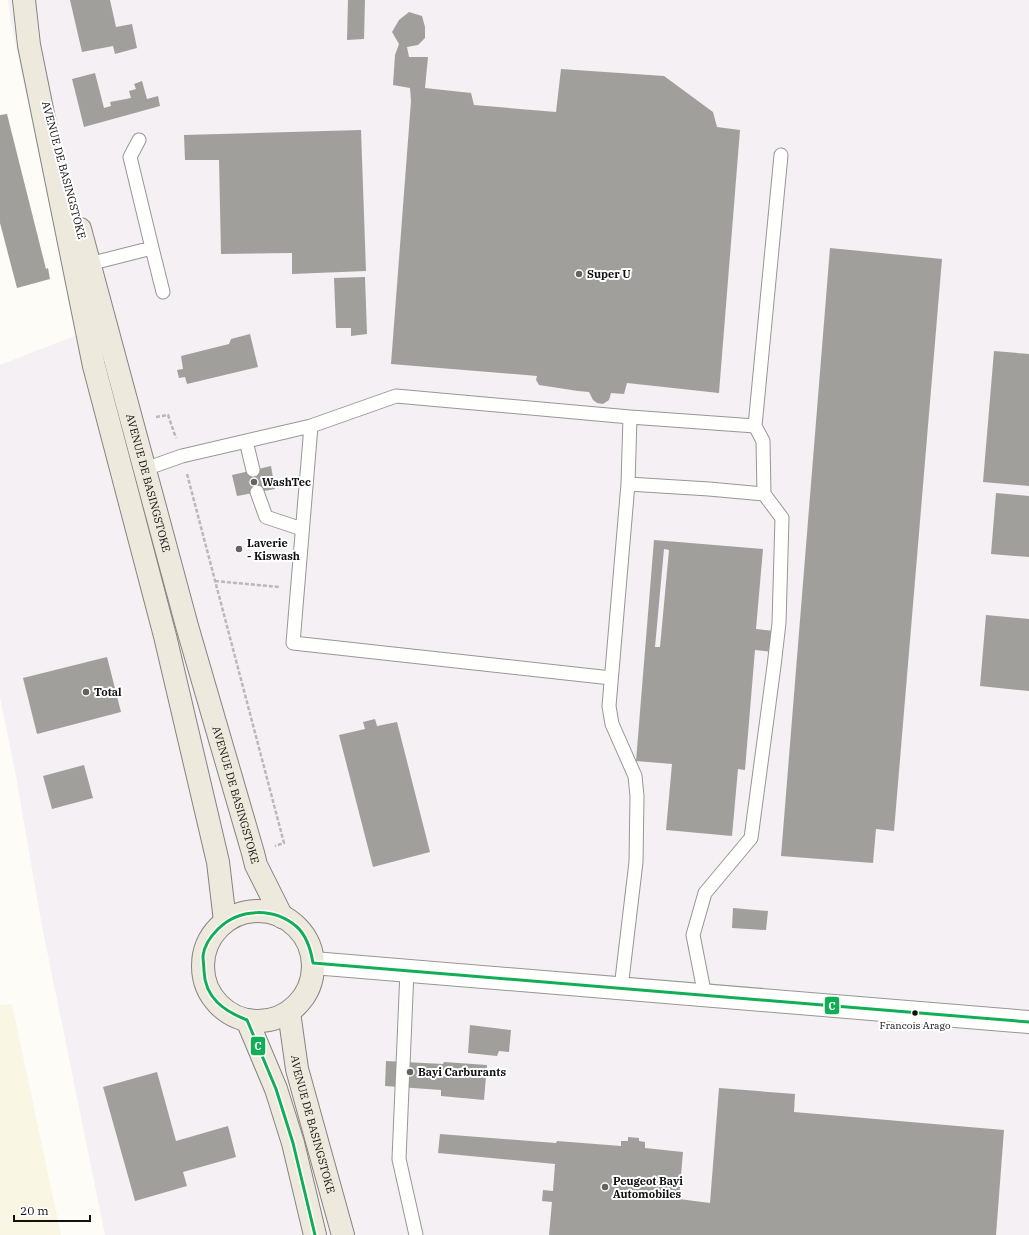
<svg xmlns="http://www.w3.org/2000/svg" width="1029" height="1235" font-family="'IBM Plex Serif',serif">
<rect width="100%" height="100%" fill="#fdfcf7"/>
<!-- industrial -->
<path fill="#f5f0f3" d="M8,0H1029V1235H105L41,921L16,776L0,697V365L77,335L11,23Z"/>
<!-- farmland -->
<path fill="#f9f7e4" d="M12,1004L61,1235H0V1005Z"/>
<!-- building -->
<path fill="#a19f9c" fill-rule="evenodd" d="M70,0H110L116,27L132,24L137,48L115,54L113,46L82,52Z
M348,0H365L364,39L347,40Z
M409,12L422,16L425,27V38L418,45L407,47L409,57H428L425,88L471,93L474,105L556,112L561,69L664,76L713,112L717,127L740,130L719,393L627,383L624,394L611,393L609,400L603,404L597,403L593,400L589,392L578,391L539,385L536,380L537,376L391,364L411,101L410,88L393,85L395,55L399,44L392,32L399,20Z
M95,73L104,108L111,106L110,102L131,98L129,91L136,89L134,84L142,81L147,99L158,96L160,106L84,127L72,79Z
M7,114L46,269L48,268L50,279L17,288L0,223V115Z
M361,130L366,271L292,274V253L221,254L219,160H185L184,135Z
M830,248L942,259L894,831L876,829L873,863L781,856Z
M365,277L367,334L351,336V328H336L334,278Z
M250,334L258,367L187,384L185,377L179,378L177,370L183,369L181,356L229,344L231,339Z
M994,351L1029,354V486L983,482Z
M271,466L275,489L237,496L232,475Z
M996,493L1029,496V557L991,554Z
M654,540L763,549L756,629L775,631L773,652L755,650L745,770L738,769L732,836L666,830L672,764L636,761ZM664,549L669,550L660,647H655Z
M986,615L1029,619V691L980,686Z
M107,657L121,712L37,734L23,678Z
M375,719L377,726L397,722L430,852L373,867L339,735L365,729L363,722Z
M84,765L93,798L52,809L43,776Z
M733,908L768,911L766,930L732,928Z
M470,1025L511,1030L509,1052L499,1051L497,1056L468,1053Z
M386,1061L443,1064L444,1062L487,1065L484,1100L441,1096V1090L385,1086Z
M157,1072L176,1141L228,1126L236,1157L183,1172L187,1186L135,1201L103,1087Z
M719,1088L795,1094L794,1112L1004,1130L996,1235H549L552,1202L542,1201L543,1190L553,1191L555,1164L438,1153L440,1134L556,1143L557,1141L621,1146V1141H628V1137L639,1138V1141L645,1142V1148L683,1152L679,1199L710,1203Z"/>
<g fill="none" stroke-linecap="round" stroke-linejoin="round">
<defs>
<path id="service" d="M152,248L163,292
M89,264L152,248L130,157L139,140
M630,417L755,426L763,441L764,494
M311,426L396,396L630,417L628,484L609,706L612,724L635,776L637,796L636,862L621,988
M755,426L781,155
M246,441L253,470
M145,469L182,456L311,426L293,643L611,678
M628,484L709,489L764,494L782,518L779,623L774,666L751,838L705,893L693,935L705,996
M257,492L266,517L302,529
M407,971L399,1159L416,1235"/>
<path id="minor" d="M313,963L1029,1022"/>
<g id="primary">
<path d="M24,0L29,45L94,366L165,636L218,862L225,921"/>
<path id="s1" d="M80,229L187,626L253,853L256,865L282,917"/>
<circle cx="258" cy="966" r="55"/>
<path id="s2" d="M289,1012L297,1069L343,1235"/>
<path d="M247,1020L276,1089L293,1143L315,1235"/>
</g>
</defs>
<!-- service casing -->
<use href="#service" stroke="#979795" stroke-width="15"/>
<!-- minor casing -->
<use href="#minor" stroke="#979795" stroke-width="24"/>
<!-- primary casing -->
<use href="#primary" stroke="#858482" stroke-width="24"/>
<!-- path -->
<path stroke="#b9b9b8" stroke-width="2.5" stroke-dasharray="4 2" stroke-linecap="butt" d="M156,417L168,415L176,438
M187,474L284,843L275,846
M215,581L279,587"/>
<!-- service -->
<use href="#service" stroke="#fffffe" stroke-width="13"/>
<!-- minor -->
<use href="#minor" stroke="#fffffe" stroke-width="22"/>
<!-- primary -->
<use href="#primary" stroke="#ede9dc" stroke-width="22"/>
<defs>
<path id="bus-1" d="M315,1235L293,1143L276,1089L247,1020C224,1011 205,998 204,971C204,966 203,961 203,956C204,946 211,936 218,929C239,908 274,907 297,927C307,936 311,951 313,963L1029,1022"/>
</defs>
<!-- bus-1 casing -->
<use href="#bus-1" stroke="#fff" stroke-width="6"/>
<!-- bus-1 -->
<use href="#bus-1" stroke="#12ae56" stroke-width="3"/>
</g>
<!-- markers -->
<g fill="#646362" stroke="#fff" stroke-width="1.5">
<circle cx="579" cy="274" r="4"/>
<circle cx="254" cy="482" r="4"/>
<circle cx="239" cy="549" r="4"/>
<circle cx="86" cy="692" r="4"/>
<circle cx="410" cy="1072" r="4"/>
<circle cx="605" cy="1187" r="4"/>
</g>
<circle fill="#111" stroke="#fff" stroke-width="1.5" cx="915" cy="1013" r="3.5"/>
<g text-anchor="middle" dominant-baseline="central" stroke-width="4" stroke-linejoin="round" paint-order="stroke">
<!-- bus labels -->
<g font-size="10" fill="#111" stroke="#fff">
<text x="915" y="1025">Francois Arago</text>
</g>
<!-- street labels -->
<g font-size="11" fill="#111" stroke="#fff">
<text transform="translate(64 170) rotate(75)">AVENUE DE BASINGSTOKE</text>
<text stroke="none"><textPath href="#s1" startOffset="263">AVENUE DE BASINGSTOKE</textPath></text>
<text stroke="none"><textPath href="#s1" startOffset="587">AVENUE DE BASINGSTOKE</textPath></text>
<text stroke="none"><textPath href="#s2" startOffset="115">AVENUE DE BASINGSTOKE</textPath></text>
</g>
<!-- poi labels -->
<g font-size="11" font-weight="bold" fill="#111" stroke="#fff" text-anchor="start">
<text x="587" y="274">Super U</text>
<text x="262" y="482">WashTec</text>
<text x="247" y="543">Laverie<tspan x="247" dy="13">- Kiswash</tspan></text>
<text x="94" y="692">Total</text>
<text x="418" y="1072">Bayi Carburants</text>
<text x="613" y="1181">Peugeot Bayi<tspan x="613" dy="13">Automobiles</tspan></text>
</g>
</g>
<g stroke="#fff" stroke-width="1.5">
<rect x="824" y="996" width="16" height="19" rx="4" fill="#12ae56"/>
<rect x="250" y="1036" width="16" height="20" rx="4" fill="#12ae56"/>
</g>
<g font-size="11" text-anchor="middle" font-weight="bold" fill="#fff">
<text x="832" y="1010">C</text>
<text x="258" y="1050">C</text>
</g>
<!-- scale -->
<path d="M14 1215v6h76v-6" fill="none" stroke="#111111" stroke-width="2"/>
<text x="20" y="1215" font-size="12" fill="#111111" stroke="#ffffff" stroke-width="3" paint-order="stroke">20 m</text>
</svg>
